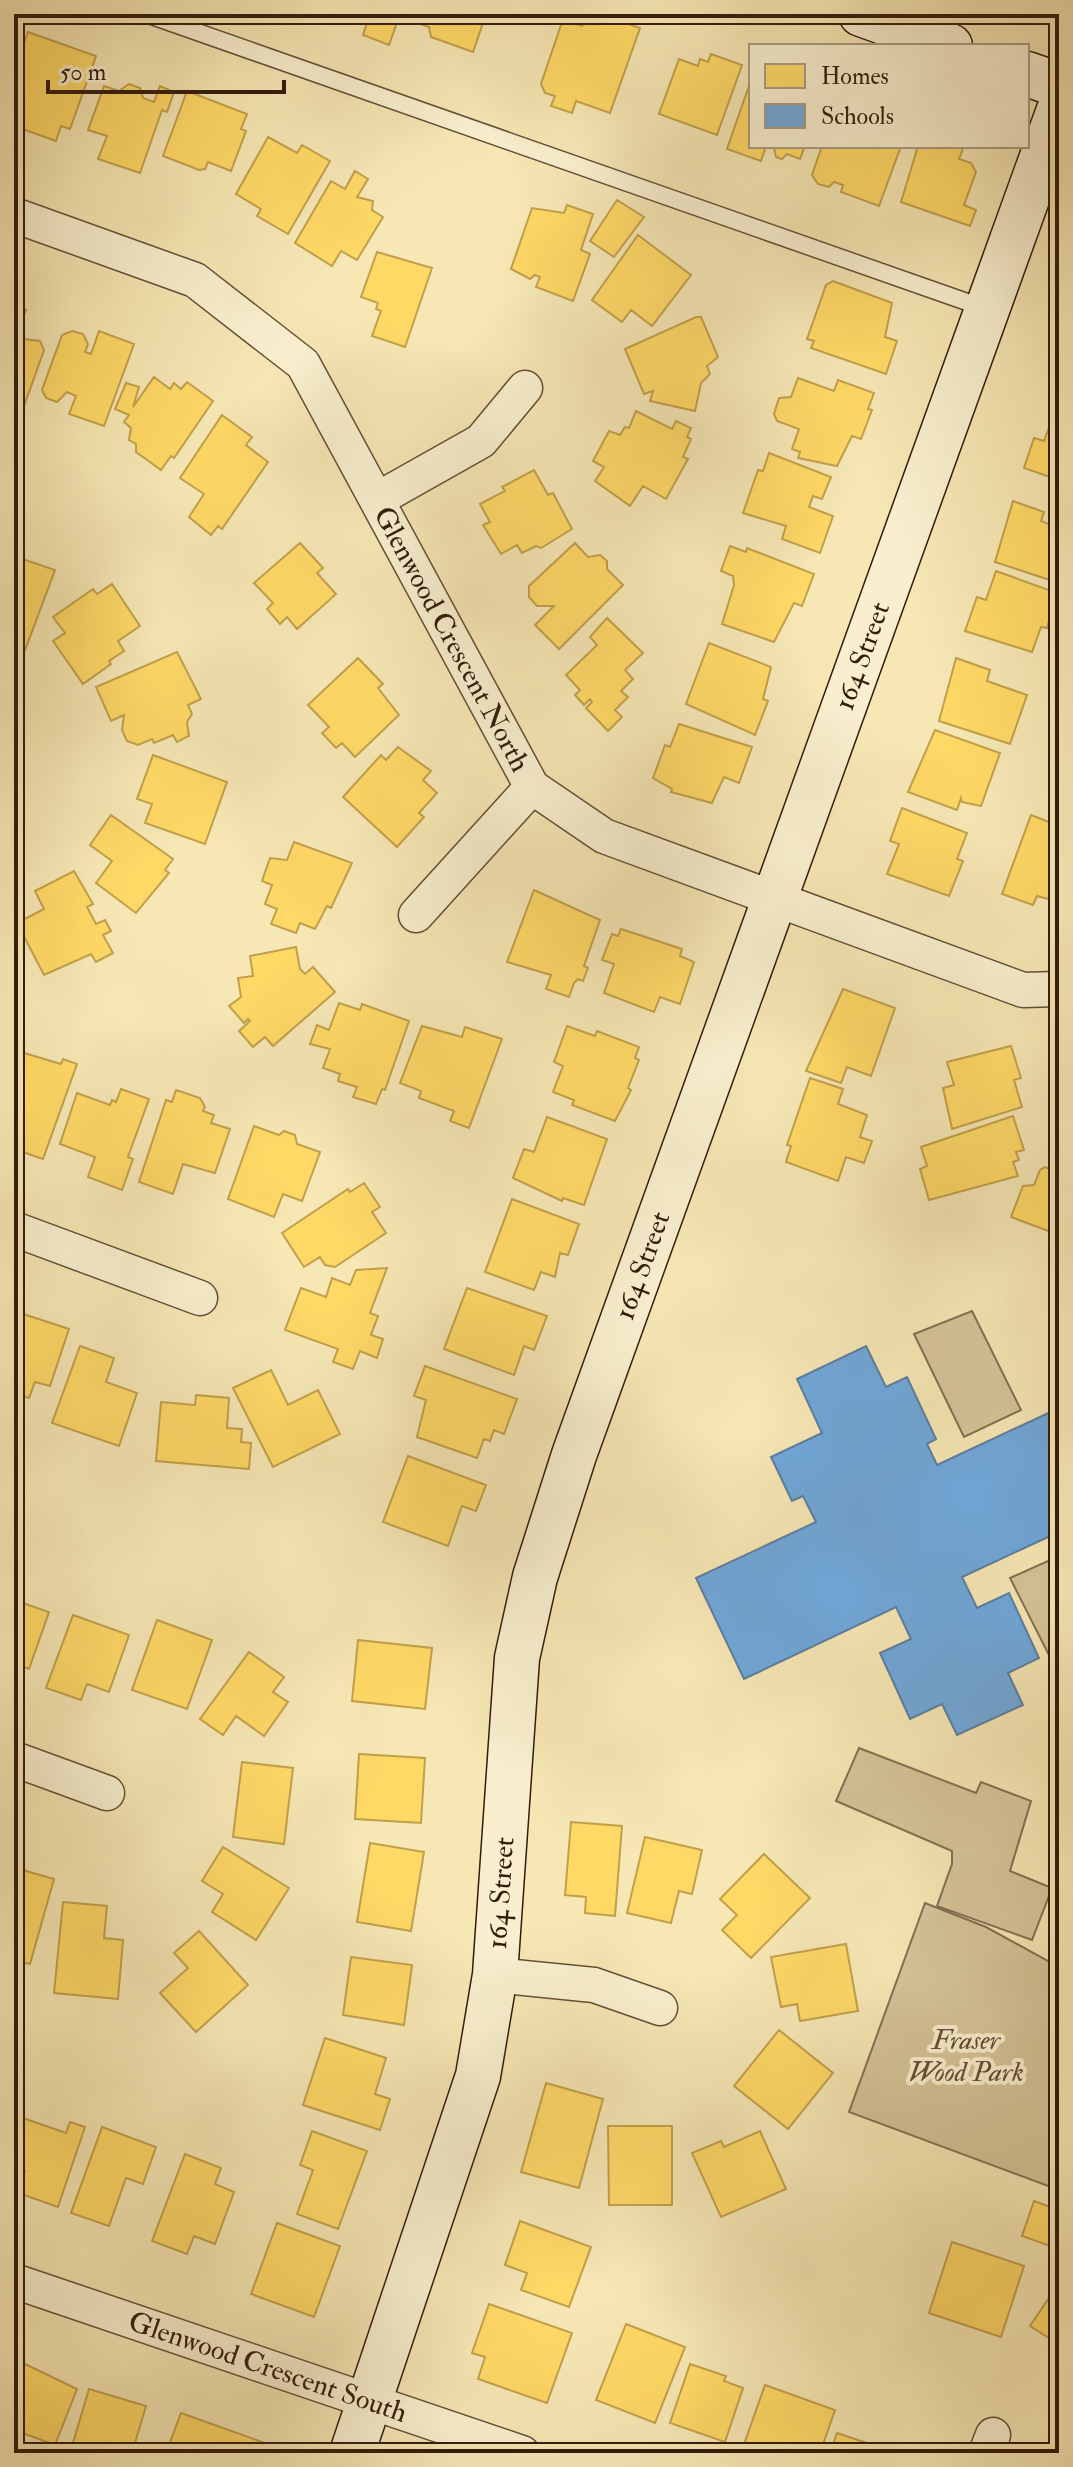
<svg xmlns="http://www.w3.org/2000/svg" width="1073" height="2467" font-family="'IM FELL Double Pica',serif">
<rect width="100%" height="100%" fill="#f6e7b4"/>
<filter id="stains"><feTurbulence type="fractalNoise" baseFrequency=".0025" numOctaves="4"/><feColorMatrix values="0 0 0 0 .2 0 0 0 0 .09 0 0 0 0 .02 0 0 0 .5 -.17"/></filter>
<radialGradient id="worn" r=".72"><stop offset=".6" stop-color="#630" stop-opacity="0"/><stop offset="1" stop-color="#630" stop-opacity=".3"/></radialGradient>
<!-- green -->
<path fill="#d5c498" stroke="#847052" stroke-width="2" d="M972,1311L1021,1410L964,1437L914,1334Z
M1059,1556V1667L1056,1669L1010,1578Z
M859,1748L976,1793L981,1782L1031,1801L1010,1871L1052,1888L1032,1940L937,1906L952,1864V1851L836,1801Z
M925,1903L986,1927L1059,1967V2190L849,2112Z"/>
<!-- homes -->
<path fill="#ffd966" stroke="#c2a04b" stroke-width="2" d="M341,14H400L389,45L363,35L368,20L359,17L352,21Z
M417,14H486L473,52L431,37L429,27L414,22Z
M603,15L640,28L610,113L576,101L572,113L551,106L555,96L545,93L541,84L563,19L582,26L585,16L600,21Z
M28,32L96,56L70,129L61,126L56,141L14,126V72Z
M711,54L742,65L717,135L659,114L679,59L698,66L700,59L708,62Z
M751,80V146H766L761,161L727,149Z
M129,84L140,88L143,98L154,102L160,86L174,92L167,112L162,110L140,173L98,159L107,136L88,130L104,86L119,91Z
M187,91L247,114L241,129L246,131L231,171L208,162L205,169L199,170L163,156Z
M268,137L297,153L302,145L330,161L288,234L257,216L261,209L236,194Z
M767,146H805L800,159L787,154L782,159L776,157L774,148Z
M822,146H901L879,206L841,192L843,185L834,182L829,187L818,184L812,175Z
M918,146H964L959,159L971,163L976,172L964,205L976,210L970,226L901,202Z
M355,171L368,179L357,197L373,201L372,210L383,217L357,260L341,251L332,266L295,243L331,181L345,189Z
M617,200L644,217L614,257L590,241Z
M567,205L593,214L581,250L590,254L573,301L536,287L540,277L535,275L530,279L511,269L532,208L564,213Z
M638,235L691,275L652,326L631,310L622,322L592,300Z
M377,252L432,268L405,347L372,336L381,311L376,309L378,303L361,297Z
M833,281L892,303L885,337L897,341L886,374L811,348L814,341L807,339L826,285Z
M14,306L26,310L16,338L40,341L44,350L24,406L19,409L14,407Z
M696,317H701L718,357L707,366L710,374L701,383L695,411L650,401L653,391L644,394L625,349Z
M72,331L83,334L88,344L85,352L91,354L99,331L134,344L104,426L69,414L76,396L67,392L57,402L46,398L42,390L62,335Z
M154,377L170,389L174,383L181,389L187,382L213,401L174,458L171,456L161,470L136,452V444L129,440L131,428L124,422L129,415L115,409L126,383L139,387L133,407Z
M798,378L834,391L838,380L874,393L868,409L872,410L861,439L852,436L837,466L798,458L800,452L792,449L799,429L777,421L774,414L779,398L791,397Z
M636,411L672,429L676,421L691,428L687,437L691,439L683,457L688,459L666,499L643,486L630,506L595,481L604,467L593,461L609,431L620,435L625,427L629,428Z
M1055,411L1059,412V480L1024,468L1034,438L1044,441Z
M222,415L252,437L246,445L268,462L222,529L218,526L211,535L189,517L204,494L180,478Z
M769,453L831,477L822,499L813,496L809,507L833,516L820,553L782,539L786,526L743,513L758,470L763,471Z
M534,470L548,495L553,493L572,529L541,548L536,546L522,553L517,545L501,554L483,525L490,522L480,504L505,491L502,487Z
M1013,501L1044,512L1041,521L1059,528V583L995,562Z
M300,543L323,568L317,573L336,594L297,629L287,617L280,624L267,609L273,603L254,583Z
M575,543L588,557L600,555L607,561V569L623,585L559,649L535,625L554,606H537L529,597V586Z
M730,546L746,552L747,548L814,574L802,606L794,603L774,642L722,624L734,585L733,576L721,571Z
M14,556L55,570L24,653L14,649Z
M996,571L1057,593L1047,628L1041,627L1032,652L965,631L977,597L986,600Z
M112,584L140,626L118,641L124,651L109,661L111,664L83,684L53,641L65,633L53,617L93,589L97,594Z
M607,618L643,653L625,670L633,679L621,691L628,697L615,710L622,717L608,731L586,708L592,702L590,699L584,705L575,695L580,690L566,675L597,645L590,637Z
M709,643L771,667L763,699L768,701L755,735L686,704Z
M177,652L201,699L188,705L192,714L187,722L189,736L177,742L173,735L154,743L152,739L138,745L127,741L122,730L124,715L111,721L96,687Z
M358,658L383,684L378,688L399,715L355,757L342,743L336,748L322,733L329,727L308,705Z
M956,658L990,670L987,681L1027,695L1010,744L939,721Z
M679,724L752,747L739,783L724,777L712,803L671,792L672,789L653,778L665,745L670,747Z
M935,730L1000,753L981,806L962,802L961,798L957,810L908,792Z
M398,747L431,771L423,780L437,793L419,813L424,817L397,847L343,797L381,755L386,760Z
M153,755L227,782L205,844L145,823L152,804L137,799Z
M902,808L967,833L957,859L963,861L949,896L887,874L899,844L890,841Z
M111,815L173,859L165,870L169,873L136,913L96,883L112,861L90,845Z
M1031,815L1059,826V902L1037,896L1033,905L1002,894Z
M294,842L352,863L331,908L327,906L315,929L300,923L296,933L271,924L277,909L265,904L272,885L262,881L270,858L287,860Z
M74,871L93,904L87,907L96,924L105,920L111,931L103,935L113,953L96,962L91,954L44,975L17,923L44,909L35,891Z
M534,890L600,920L584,966L588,968L583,981L578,979L574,983L569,997L546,989L551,975L507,962Z
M621,929L682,949L680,956L694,962L680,1004L660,997L654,1012L604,993L614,964L602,960L612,934L618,936Z
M296,947L300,969L305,974L313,967L335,992L273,1046L265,1037L253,1047L239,1031L250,1021L248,1019L244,1023L229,1006L241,997L238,978L253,976L250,956Z
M843,989L895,1008L871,1076L847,1067L841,1083L806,1071Z
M339,1003L360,1010L362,1004L409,1021L385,1090L382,1089L376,1104L353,1097L357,1087L338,1081L340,1074L323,1068L330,1049L310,1044L317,1025L329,1030Z
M422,1026L462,1037L465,1027L502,1039L469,1128L450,1121L454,1111L419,1098L421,1091L400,1083Z
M567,1026L595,1036L597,1031L639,1047L635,1058L639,1060L628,1088L631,1090L615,1121L572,1105L574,1100L553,1092L563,1066L554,1062Z
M1011,1046L1021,1078L1014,1080L1022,1107L952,1129L943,1088L954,1085L947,1062Z
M14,1050L61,1064L63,1059L77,1064L43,1159L14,1149Z
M810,1078L843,1089L838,1104L867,1115L860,1137L872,1141L864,1163L846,1157L838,1181L786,1162L791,1146L787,1145Z
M121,1089L149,1099L128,1157L133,1159L122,1190L88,1177L95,1157L60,1144L77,1093L110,1105L112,1100L116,1102Z
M176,1090L200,1098L205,1107L203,1111L214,1115L211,1123L230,1129L215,1173L183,1164L173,1194L139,1182L166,1100L172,1102Z
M1013,1116L1024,1150L1016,1152L1019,1160L1013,1162L1018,1176L929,1200L920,1169L927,1166L921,1147Z
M547,1117L607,1139L584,1205L563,1198L562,1201L513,1178L524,1149L534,1152Z
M254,1126L279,1135L284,1131L295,1135L297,1144L320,1152L302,1201L283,1194L274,1217L228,1199Z
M1045,1167L1059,1173V1235L1011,1217L1023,1186L1034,1185L1040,1170Z
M364,1183L380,1207L372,1212L386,1233L335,1267L325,1265L320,1257L304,1267L282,1233L348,1189L350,1192Z
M512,1199L579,1224L568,1255L560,1253L555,1277L541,1272L534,1290L485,1272Z
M387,1268L370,1313L378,1316L371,1335L383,1339L377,1358L360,1351L353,1369L333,1362L338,1349L285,1330L301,1288L326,1297L332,1278L350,1285L356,1270Z
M467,1288L547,1316L534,1350L524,1346L514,1375L444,1349Z
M14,1311L69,1329L50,1386L35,1382L29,1398L14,1393Z
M80,1346L114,1358L106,1382L137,1393L119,1446L52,1423Z
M425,1366L517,1399L504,1434L494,1430L490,1441L484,1439L477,1458L417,1437L426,1400L414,1396Z
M271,1370L288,1405L318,1390L340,1434L273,1467L233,1388Z
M196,1395L229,1398L227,1428L242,1429L241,1442L251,1443L249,1469L156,1461L161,1402L195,1405Z
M408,1456L486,1485L476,1511L462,1506L448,1546L383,1522Z
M14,1600L49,1612L29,1669L14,1663Z
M73,1615L129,1635L109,1692L87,1684L81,1700L46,1688Z
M157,1620L212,1640L187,1709L132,1690Z
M358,1640L432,1648L425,1709L352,1701Z
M249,1652L284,1677L273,1692L288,1702L264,1736L236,1716L223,1735L200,1719Z
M359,1754L425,1758L421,1823L355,1819Z
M242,1762L293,1768L284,1844L233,1837Z
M571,1822L622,1826L615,1916L585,1913L586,1897L565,1895Z
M645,1837L702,1850L692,1894L679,1891L671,1923L627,1913Z
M370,1843L424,1852L411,1931L357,1922Z
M223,1847L289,1888L256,1940L212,1912L223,1894L202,1881Z
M764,1854L810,1898L751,1958L722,1930L737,1915L720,1899Z
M19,1869L54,1879L30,1964L14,1960V1887Z
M63,1902L107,1906L104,1938L123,1940L118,1999L54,1993Z
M199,1931L248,1985L196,2032L160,1993L188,1968L174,1953Z
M846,1944L858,2011L800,2021L797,2004L781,2007L771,1957Z
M351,1957L412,1965L404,2025L343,2015Z
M779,2030L833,2073L788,2129L734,2086Z
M325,2038L386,2058L375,2094L390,2099L380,2130L303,2105Z
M546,2083L603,2099L579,2188L521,2172Z
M23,2118L66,2133L70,2122L85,2127L58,2207L18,2193L25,2171L14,2168V2145Z
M608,2126H672V2205H609Z
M102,2127L156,2147L143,2184L126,2178L109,2226L71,2213Z
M312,2131L367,2151L338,2229L297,2214L313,2170L300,2165Z
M760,2131L786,2189L721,2217L692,2153L721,2141L724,2147Z
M185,2154L221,2168L215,2184L234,2192L215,2244L194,2236L187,2254L152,2241Z
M1034,2201L1059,2210V2222L1050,2246L1022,2236Z
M520,2221L591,2247L569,2307L521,2290L527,2273L505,2265Z
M277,2223L340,2246L314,2317L251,2294Z
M952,2242L1024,2266L1001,2337L929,2313Z
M1059,2283V2358L1049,2351L1055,2342L1030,2326Z
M489,2304L572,2333L547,2403L478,2379L485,2357L472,2353Z
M626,2324L685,2347L655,2423L596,2400Z
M25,2364L77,2389L55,2445L14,2430V2393Z
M690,2364L726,2376L724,2381L743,2388L725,2442L670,2423Z
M765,2385L835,2410L820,2453H741Z
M89,2389L146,2406L132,2453H70Z
M181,2413L265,2443L261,2453H166Z
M837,2433L897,2453H830Z"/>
<!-- schools -->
<path fill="#6fa8dc" stroke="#5d7e9e" stroke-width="2" d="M866,1346L886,1387L907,1377L936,1439L927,1444L937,1465L1059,1408V1532L962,1577L977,1608L1009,1593L1039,1658L1008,1673L1023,1705L957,1735L942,1704L910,1719L880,1653L911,1639L896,1607L744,1679L696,1578L816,1522L803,1496L792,1501L771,1457L822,1433L797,1379Z"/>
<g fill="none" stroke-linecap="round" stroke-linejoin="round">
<defs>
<path id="lane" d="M146,14L987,309"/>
<g id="street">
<path id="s1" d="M14,215L195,280L303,364L532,787L604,836L1023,990L1059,989"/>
<path d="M378,499L481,441L525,388"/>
<path d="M416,915L532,787"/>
<path d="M14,1229L200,1298"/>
<path d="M14,1759L107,1793"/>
<path d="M495,1975L594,1985L660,2008"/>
<path id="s2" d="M14,2281L522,2453"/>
<path d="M986,2453L993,2435"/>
</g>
<g id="secondary">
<path d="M861,14L950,46"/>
<path d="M1027,74L1059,85"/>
<path id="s3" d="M352,2453L478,2076L495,1975L517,1658L535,1577L574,1455L1059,110"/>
</g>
</defs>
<!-- lane casing -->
<use href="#lane" stroke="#644f37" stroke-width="19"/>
<!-- street casing -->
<use href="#street" stroke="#644f37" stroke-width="37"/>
<!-- secondary casing -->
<use href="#secondary" stroke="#331c0d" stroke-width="47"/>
<!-- lane -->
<use href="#lane" stroke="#f9efce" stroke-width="16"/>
<!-- street -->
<use href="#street" stroke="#f9efce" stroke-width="34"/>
<!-- secondary -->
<use href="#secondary" stroke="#f9efce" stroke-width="44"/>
</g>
<g text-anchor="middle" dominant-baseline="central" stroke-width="8" stroke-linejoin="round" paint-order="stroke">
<!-- street labels -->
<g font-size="28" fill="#331c0d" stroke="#f9efce">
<text stroke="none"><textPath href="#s1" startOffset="642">Glenwood Crescent North</textPath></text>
<text stroke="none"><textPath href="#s3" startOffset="1878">164 Street</textPath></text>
<text stroke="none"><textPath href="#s3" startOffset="1230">164 Street</textPath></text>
<text stroke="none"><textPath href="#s3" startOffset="582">164 Street</textPath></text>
<text stroke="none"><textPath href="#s2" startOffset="268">Glenwood Crescent South</textPath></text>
</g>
<!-- park labels -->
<g font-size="28" font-style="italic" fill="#644e37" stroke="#f9efce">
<text x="966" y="2040">Fraser<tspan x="966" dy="32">Wood Park</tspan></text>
</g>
</g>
<!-- margin -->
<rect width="1073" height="2467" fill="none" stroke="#f6e7b4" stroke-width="48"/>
<rect x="16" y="16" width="1041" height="2435" fill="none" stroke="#331c0d" stroke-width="4"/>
<rect x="24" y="24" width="1025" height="2419" fill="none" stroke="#331c0d" stroke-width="2"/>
<!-- legend -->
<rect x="749" y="44" width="280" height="104" fill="#f9efce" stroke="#aa9b81" stroke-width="2"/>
<rect x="765" y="64" width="40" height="24" fill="#ffd966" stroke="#aa9b81" stroke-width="2"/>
<text x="821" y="84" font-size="24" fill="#331c0d">Homes</text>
<rect x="765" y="104" width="40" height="24" fill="#6fa8dc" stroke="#aa9b81" stroke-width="2"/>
<text x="821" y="124" font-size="24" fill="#331c0d">Schools</text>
<!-- scale -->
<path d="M48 80v12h236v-12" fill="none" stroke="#331c0d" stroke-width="4"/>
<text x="60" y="80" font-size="24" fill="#331c0d" stroke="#f9efce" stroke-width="6" paint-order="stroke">50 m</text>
<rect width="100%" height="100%" filter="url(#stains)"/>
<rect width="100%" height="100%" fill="url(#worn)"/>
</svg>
